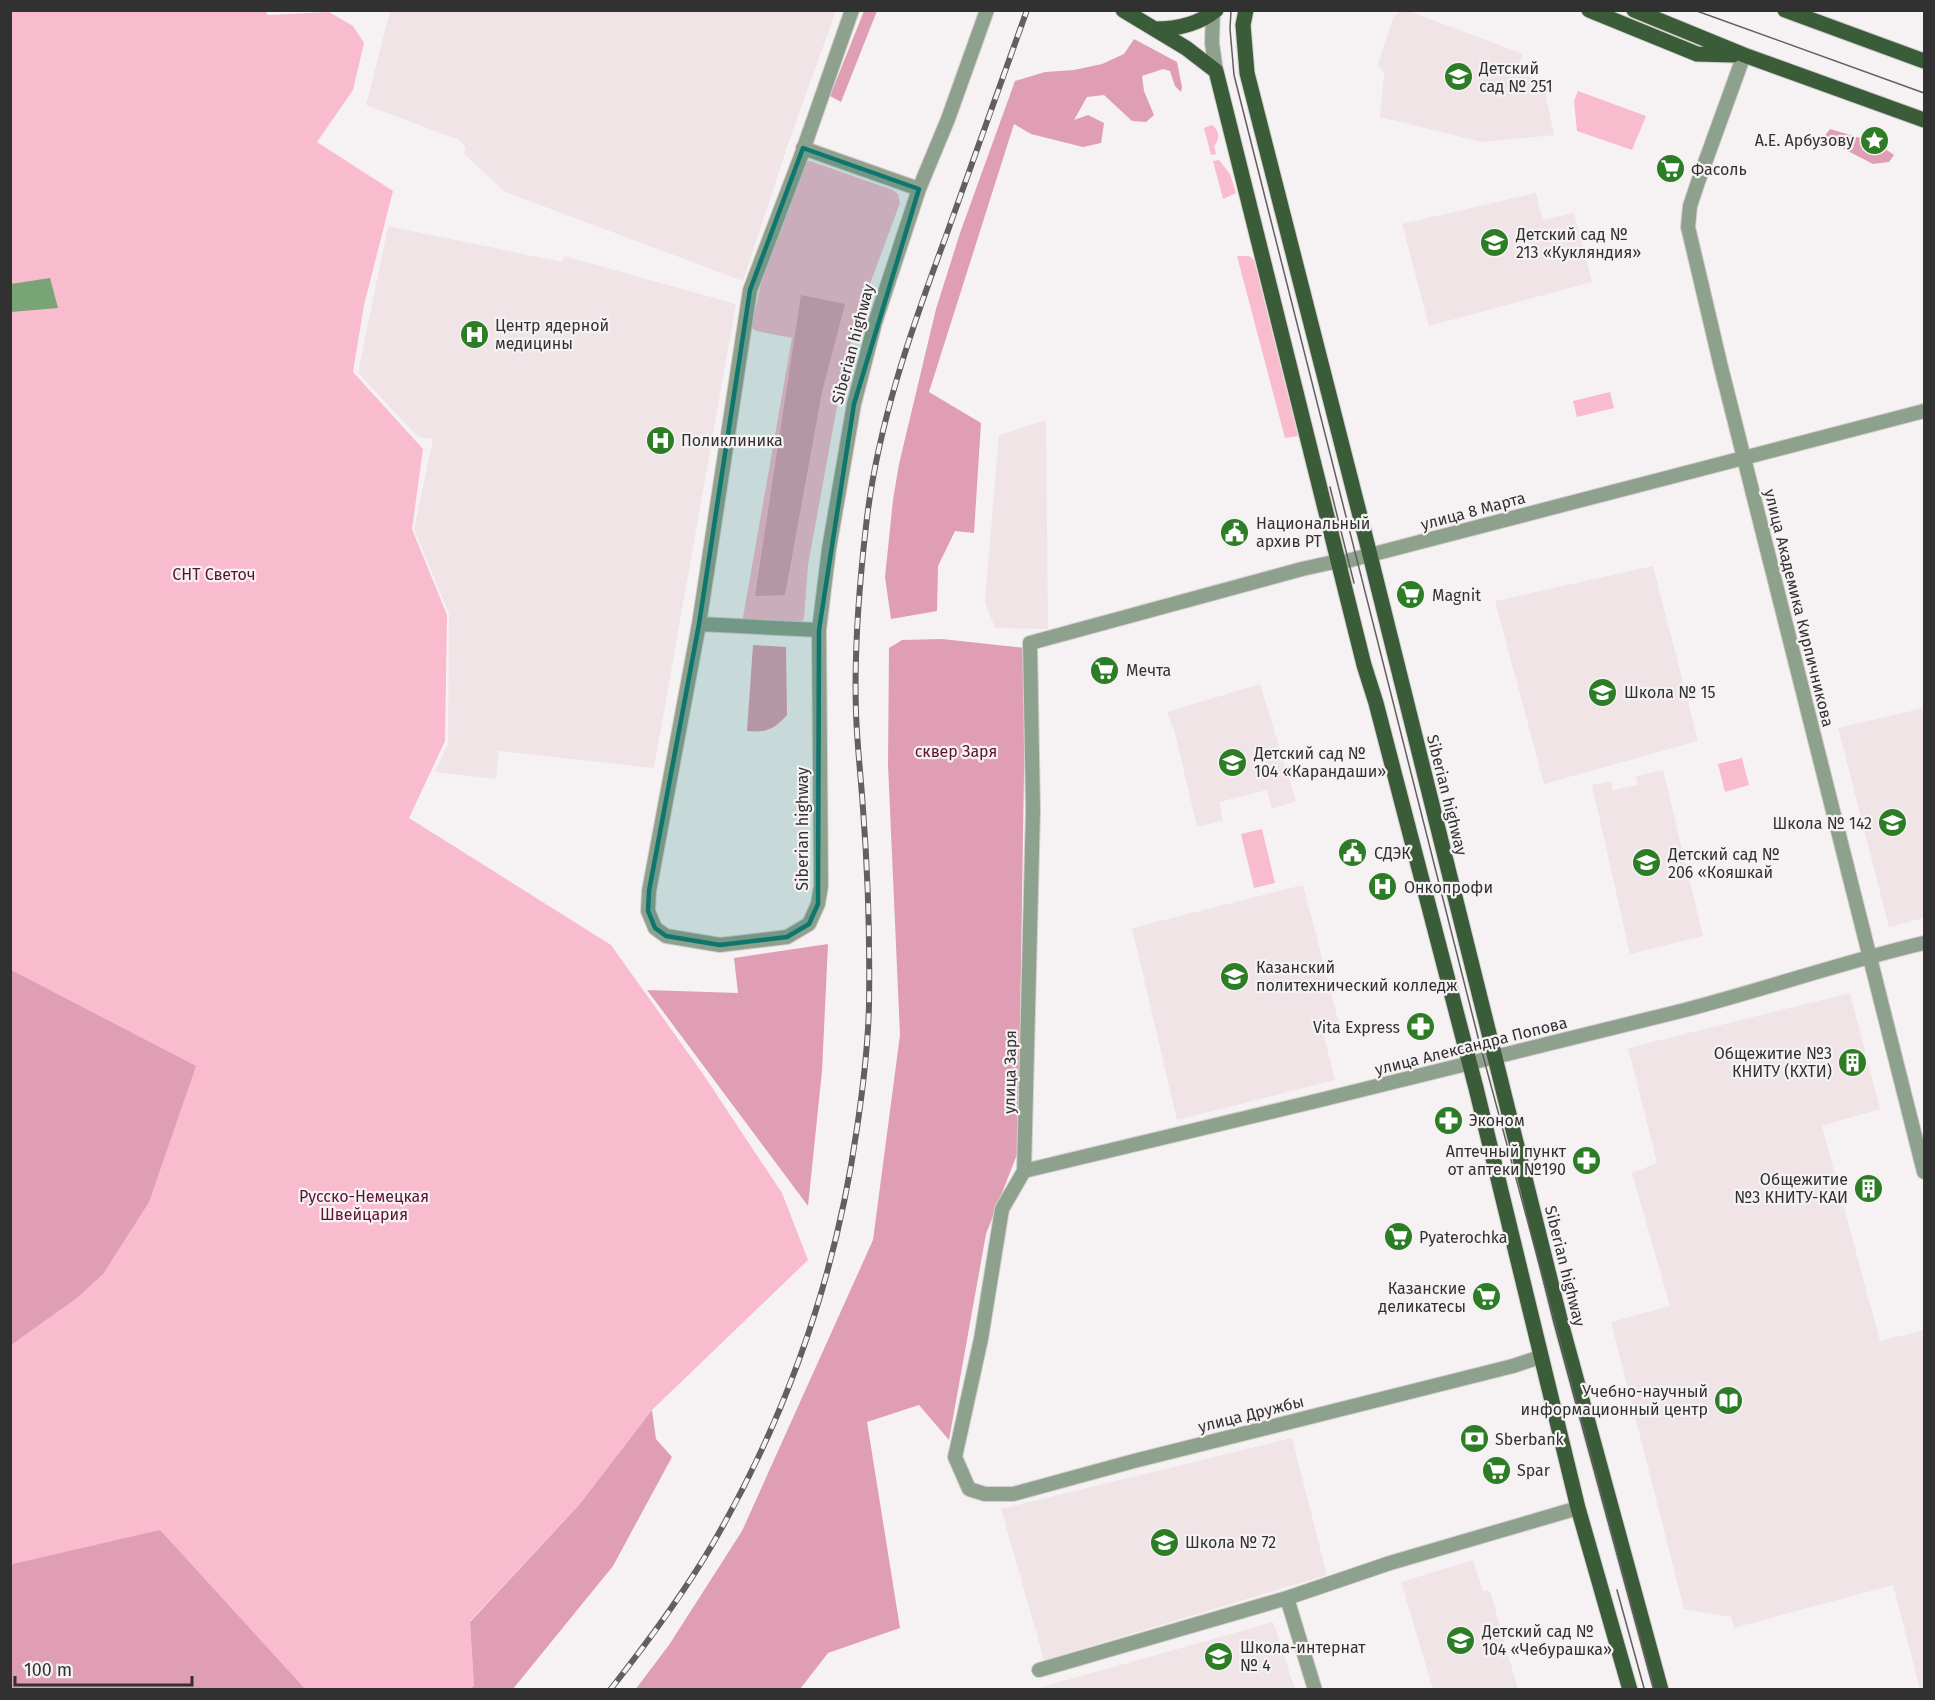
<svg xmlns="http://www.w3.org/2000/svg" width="1935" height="1700" font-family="'Fira Sans',sans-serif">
<rect width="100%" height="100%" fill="#f6f2f3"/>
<!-- built -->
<path fill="#f0e4e7" d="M390,11V10L836,11L788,144L743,281L505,192L464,154L466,148L459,140L366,105Z
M1400,11H1409L1523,54L1516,71L1543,81L1554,135L1482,142L1380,117L1384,73L1378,64L1393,18Z
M1536,193L1543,220L1574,213L1592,282L1429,326L1402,224Z
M388,226L562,262L564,256L736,304L654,768L499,751L496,779L435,772L448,744L449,614L414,529L433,439L418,437L358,373Z
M1046,420L1048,629L995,628L985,602L999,435Z
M1653,566L1698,741L1544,784L1495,601Z
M1260,684L1296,801L1272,809L1267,790L1219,802L1223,821L1197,827L1175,733L1167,712Z
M1924,708V918L1889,927L1838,728Z
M1663,770L1703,936L1630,954L1592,785L1611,781L1613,790L1638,785L1636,776Z
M1303,885L1340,1027L1323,1032L1335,1080L1177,1120L1132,928Z
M1850,993L1880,1109L1822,1126L1880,1341L1924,1330V1689H1920L1893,1585L1734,1628L1731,1617L1684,1609L1611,1322L1670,1306L1632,1173L1657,1163L1628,1048Z
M1292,1438L1327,1575L1044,1660L1001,1509Z
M1473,1560L1483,1591H1490L1518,1689H1433L1401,1582Z
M1273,1622L1295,1689H1035Z"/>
<!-- green -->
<path fill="#f9bbce" d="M265,10L268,15L329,12L353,26L364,43L353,90L317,142L393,191L364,305L353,372L423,449L412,529L447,615L445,741L409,818L611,945L703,1074L782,1193L808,1260L652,1410L579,1505L470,1621L474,1686L468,1689H11L10,11Z
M1578,91L1646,116L1632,150L1577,131L1574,101Z
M1212,125C1220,131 1220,139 1214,146L1216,154L1211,155L1204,128Z
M1219,160L1230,174L1236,193L1223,199L1213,161Z
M810,161L893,190L898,194L900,203L861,308L844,368L808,565L804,618L802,621L794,623H742L792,338L756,331L752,328V325L761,283L797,181L806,162Z
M1237,256H1249L1254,260L1298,436L1285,438Z
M1610,392L1614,408L1577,417L1573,401Z
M1742,758L1749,785L1725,792L1718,764Z
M1262,829L1275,883L1254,888L1241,834Z"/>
<!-- forest -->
<path fill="#df9eb3" d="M864,11H877L841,102L830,96Z
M1134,39L1177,62L1182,87L1181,92L1175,86L1170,71L1163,69L1142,76L1144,91L1154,115L1146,122L1132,121L1104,95L1087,97L1074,120L1088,115L1104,123L1101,143L1083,147L1031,134L1014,124L929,392L981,423L974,533L955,531L938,566L937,611L891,619L885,577L893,500L899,464L936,309L960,233L1015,81L1045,72L1074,70L1102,64L1124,54Z
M1830,129L1877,143L1894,155L1889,162L1873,164L1823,138Z
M801,295L845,304L822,392L785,595L755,596Z
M942,639L1026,648L1018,1152L986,1234L949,1440L919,1405L867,1422L900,1628L828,1653L800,1689L635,1690L669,1645L742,1531L873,1240L900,1035L888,765L889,648L902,640Z
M753,645L786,647L787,715C774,729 767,733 747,731Z
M828,944L822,1071L808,1206L647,990L738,993L734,958Z
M11,970L196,1066L149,1202L103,1274L78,1297L11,1345Z
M652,1410L656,1439L672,1457L613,1566L513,1689H468L474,1686L470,1622L579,1505Z
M160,1530L305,1689H11L10,1567L13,1564Z"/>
<!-- water -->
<path fill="#79a475" d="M50,278L58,308L11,312V284Z"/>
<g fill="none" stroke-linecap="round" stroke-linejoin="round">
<defs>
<path id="minor" d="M852,10L801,156L750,290L699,624L649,891L648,911L655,928L666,936L720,945L787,937L809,924L818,904L821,886L819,630L829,549L854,404L875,323L919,189L948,119L987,10
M1213,10L1212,43L1216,71
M1744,55L1698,182L1690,206L1688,227L1721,367L1924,1172
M803,148L919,189
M699,624L819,630
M1024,1171C1243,1119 1463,1066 1681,1011C1763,990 1842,962 1924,943
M1540,1357L1513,1366L1134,1461L1013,1494H985L969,1489L955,1457L981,1339L1002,1209L1024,1171L1033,810L1030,643L1302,569L1329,563H1339C1534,512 1729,461 1924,411
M1287,1598L1315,1690
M1039,1670L1287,1598L1390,1563L1578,1508"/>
<path id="major" d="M1123,10L1186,48L1216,71L1364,665L1376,703L1476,1088L1578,1508L1630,1690
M1246,10L1243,25L1247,73L1370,555L1560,1319L1661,1690
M1589,10L1697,54L1733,55
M1634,10L1744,55L1924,120
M1785,10L1924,61
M1155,29C1177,29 1198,25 1216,10"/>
</defs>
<!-- minor casing -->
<use href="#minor" stroke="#d3cfd0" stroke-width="16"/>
<!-- major casing -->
<use href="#major" stroke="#d3cfd0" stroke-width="17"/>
<!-- minor -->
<use href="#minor" stroke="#8ea18c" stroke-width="14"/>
<!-- major -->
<use href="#major" stroke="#3b5c38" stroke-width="15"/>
<!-- tram -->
<path stroke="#615f5f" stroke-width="1.5" d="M1231,10L1230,29L1234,75L1479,1041L1654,1690
M1694,10L1924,93
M1330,487L1354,583
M1617,1590L1644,1688"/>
<defs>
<path id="rail" d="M610,1690C647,1643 682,1596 712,1545C787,1416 836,1276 857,1128C863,1088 868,1046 869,1005C870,940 868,874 863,809C861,777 857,745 856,712C854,651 859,587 866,526C877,426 911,330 946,236C973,161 1000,86 1027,10"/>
</defs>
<!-- rail casing -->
<use href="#rail" stroke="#615f5f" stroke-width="6"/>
<!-- rail -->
<use href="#rail" stroke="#f6f2f3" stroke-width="4" stroke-dasharray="11" stroke-linecap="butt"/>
</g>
<!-- marked area -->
<path fill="#0f766e" fill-opacity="0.2" stroke="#0f766e" stroke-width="4.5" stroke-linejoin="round" d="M803,148L919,189L854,404L819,630L818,904L809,924L787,937L720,945L666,936L655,928L648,911L649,891L699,624L750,290Z"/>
<!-- icons -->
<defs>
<symbol id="school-disc" viewBox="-11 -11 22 22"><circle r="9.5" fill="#2d7d27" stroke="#f6f2f3"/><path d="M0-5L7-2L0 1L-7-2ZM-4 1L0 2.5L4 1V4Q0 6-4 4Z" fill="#fff"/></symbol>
<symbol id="sight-disc" viewBox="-11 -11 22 22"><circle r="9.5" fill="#2d7d27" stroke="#f6f2f3"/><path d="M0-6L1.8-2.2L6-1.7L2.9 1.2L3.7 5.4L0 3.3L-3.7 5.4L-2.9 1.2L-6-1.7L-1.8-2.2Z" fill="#fff"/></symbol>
<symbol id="supermarket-disc" viewBox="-11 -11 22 22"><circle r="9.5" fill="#2d7d27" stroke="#f6f2f3"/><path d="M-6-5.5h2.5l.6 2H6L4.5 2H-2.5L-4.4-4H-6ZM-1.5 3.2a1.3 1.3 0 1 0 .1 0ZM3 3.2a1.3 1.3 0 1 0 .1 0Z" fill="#fff"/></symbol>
<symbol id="hospital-disc" viewBox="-11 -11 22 22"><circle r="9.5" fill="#2d7d27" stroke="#f6f2f3"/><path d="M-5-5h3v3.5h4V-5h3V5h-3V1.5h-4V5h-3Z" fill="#fff"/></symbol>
<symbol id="civic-disc" viewBox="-11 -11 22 22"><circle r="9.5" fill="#2d7d27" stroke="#f6f2f3"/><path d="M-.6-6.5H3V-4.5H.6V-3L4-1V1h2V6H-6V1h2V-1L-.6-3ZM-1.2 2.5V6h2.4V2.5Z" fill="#fff"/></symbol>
<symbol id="university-disc" viewBox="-11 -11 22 22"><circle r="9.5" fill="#2d7d27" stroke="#f6f2f3"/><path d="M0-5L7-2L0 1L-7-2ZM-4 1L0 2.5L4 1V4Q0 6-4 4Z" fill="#fff"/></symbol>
<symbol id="pharmacy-disc" viewBox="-11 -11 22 22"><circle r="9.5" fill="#2d7d27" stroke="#f6f2f3"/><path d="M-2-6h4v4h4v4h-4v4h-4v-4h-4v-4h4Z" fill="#fff"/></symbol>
<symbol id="building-disc" viewBox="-11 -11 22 22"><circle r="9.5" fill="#2d7d27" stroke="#f6f2f3"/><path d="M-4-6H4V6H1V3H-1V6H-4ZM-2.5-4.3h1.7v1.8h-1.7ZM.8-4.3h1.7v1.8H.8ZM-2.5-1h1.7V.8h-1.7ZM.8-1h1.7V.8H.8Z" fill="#fff"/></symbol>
<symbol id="library-disc" viewBox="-11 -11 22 22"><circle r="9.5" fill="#2d7d27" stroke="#f6f2f3"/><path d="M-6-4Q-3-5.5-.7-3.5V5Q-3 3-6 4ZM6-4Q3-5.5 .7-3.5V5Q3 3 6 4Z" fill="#fff"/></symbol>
<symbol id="bank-disc" viewBox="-11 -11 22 22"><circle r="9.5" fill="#2d7d27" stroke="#f6f2f3"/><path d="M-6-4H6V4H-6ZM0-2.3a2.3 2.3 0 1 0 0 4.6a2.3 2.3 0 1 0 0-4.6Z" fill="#fff"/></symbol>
</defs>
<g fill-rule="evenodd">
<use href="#school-disc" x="1442" y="60" width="33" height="33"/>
<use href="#sight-disc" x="1858" y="124" width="33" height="33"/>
<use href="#supermarket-disc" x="1654" y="152" width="33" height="33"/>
<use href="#school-disc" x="1478" y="226" width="33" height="33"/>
<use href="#hospital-disc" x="458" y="318" width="33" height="33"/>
<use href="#hospital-disc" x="644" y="424" width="33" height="33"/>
<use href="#civic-disc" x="1218" y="516" width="33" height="33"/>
<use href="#supermarket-disc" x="1394" y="578" width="33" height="33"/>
<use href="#supermarket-disc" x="1088" y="654" width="33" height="33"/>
<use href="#school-disc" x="1586" y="676" width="33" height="33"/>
<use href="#school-disc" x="1216" y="746" width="33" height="33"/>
<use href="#school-disc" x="1876" y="806" width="33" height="33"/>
<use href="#civic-disc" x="1336" y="836" width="33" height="33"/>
<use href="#school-disc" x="1630" y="846" width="33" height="33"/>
<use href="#hospital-disc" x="1366" y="870" width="33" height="33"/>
<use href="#university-disc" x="1218" y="960" width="33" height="33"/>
<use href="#pharmacy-disc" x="1404" y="1010" width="33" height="33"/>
<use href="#building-disc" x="1836" y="1046" width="33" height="33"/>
<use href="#pharmacy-disc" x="1432" y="1104" width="33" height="33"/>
<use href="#pharmacy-disc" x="1570" y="1144" width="33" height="33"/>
<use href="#building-disc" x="1852" y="1172" width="33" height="33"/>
<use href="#supermarket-disc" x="1382" y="1220" width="33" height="33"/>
<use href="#supermarket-disc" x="1470" y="1280" width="33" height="33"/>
<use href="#library-disc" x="1712" y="1384" width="33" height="33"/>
<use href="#bank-disc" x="1458" y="1422" width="33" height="33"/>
<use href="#supermarket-disc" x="1480" y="1454" width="33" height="33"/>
<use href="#school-disc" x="1148" y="1526" width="33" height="33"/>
<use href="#school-disc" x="1444" y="1624" width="33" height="33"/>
<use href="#school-disc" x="1202" y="1640" width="33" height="33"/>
</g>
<g text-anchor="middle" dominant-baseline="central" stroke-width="4.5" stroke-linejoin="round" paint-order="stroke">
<!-- poi labels -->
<g font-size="16" fill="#323131" stroke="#f6f2f3" text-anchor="start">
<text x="1479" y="68">Детский<tspan x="1479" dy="18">сад № 251</tspan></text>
<text x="1854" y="140" text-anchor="end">А.Е. Арбузову</text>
<text x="1691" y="169">Фасоль</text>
<text x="1516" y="234">Детский сад №<tspan x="1516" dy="18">213 «Кукляндия»</tspan></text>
<text x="495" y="325">Центр ядерной<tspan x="495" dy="18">медицины</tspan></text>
<text x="681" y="440">Поликлиника</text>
<text x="1256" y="523">Национальный<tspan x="1256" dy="18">архив РТ</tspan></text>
<text x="1432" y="595">Magnit</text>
<text x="1126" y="670">Мечта</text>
<text x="1624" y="692">Школа № 15</text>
<text x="1254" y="753">Детский сад №<tspan x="1254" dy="18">104 «Карандаши»</tspan></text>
<text x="1872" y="823" text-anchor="end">Школа № 142</text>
<text x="1374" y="853">СДЭК</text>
<text x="1668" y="854">Детский сад №<tspan x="1668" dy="18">206 «Кояшкай</tspan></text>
<text x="1404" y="887">Онкопрофи</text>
<text x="1256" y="967">Казанский<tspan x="1256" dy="18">политехнический колледж</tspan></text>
<text x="1400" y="1027" text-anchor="end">Vita Express</text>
<text x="1832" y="1053" text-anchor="end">Общежитие №3<tspan x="1832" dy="18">КНИТУ (КХТИ)</tspan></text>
<text x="1469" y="1120">Эконом</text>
<text x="1566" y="1151" text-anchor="end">Аптечный пункт<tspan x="1566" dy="18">от аптеки №190</tspan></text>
<text x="1848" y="1179" text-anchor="end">Общежитие<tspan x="1848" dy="18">№3 КНИТУ-КАИ</tspan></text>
<text x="1419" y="1237">Pyaterochka</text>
<text x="1466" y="1288" text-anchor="end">Казанские<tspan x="1466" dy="18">деликатесы</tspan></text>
<text x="1708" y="1391" text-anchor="end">Учебно-научный<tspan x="1708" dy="18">информационный центр</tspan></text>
<text x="1495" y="1439">Sberbank</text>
<text x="1517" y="1470">Spar</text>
<text x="1185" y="1542">Школа № 72</text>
<text x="1482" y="1631">Детский сад №<tspan x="1482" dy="18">104 «Чебурашка»</tspan></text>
<text x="1240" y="1647">Школа-интернат<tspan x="1240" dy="18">№ 4</tspan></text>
</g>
<!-- street labels -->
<g font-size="16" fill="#323131" stroke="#f6f2f3">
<text transform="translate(853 344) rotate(-75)">Siberian highway</text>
<text transform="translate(1473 511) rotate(-15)">улица 8 Марта</text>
<text transform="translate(1799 608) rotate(76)">улица Академика Кирпичникова</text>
<text transform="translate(1447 795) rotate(76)">Siberian highway</text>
<text transform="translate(802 829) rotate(-90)">Siberian highway</text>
<text transform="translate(1471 1046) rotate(-14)">улица Александра Попова</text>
<text transform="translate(1010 1072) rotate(-89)">улица Заря</text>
<text transform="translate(1565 1266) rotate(76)">Siberian highway</text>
<text transform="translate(1251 1414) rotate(-14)">улица Дружбы</text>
</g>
<!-- park labels -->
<g font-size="16" fill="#5d1133" stroke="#f6f2f3">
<text x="214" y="574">СНТ Светоч</text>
<text x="956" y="751">сквер Заря</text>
<text x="364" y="1196">Русско-Немецкая<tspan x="364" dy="18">Швейцария</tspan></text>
</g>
</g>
<!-- border -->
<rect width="1935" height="1700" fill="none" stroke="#323131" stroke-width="24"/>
<!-- scale -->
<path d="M15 1676v9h177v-9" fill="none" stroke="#323131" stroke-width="3"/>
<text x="24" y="1676" font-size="18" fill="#323131" stroke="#f6f2f3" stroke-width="4.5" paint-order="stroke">100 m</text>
</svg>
